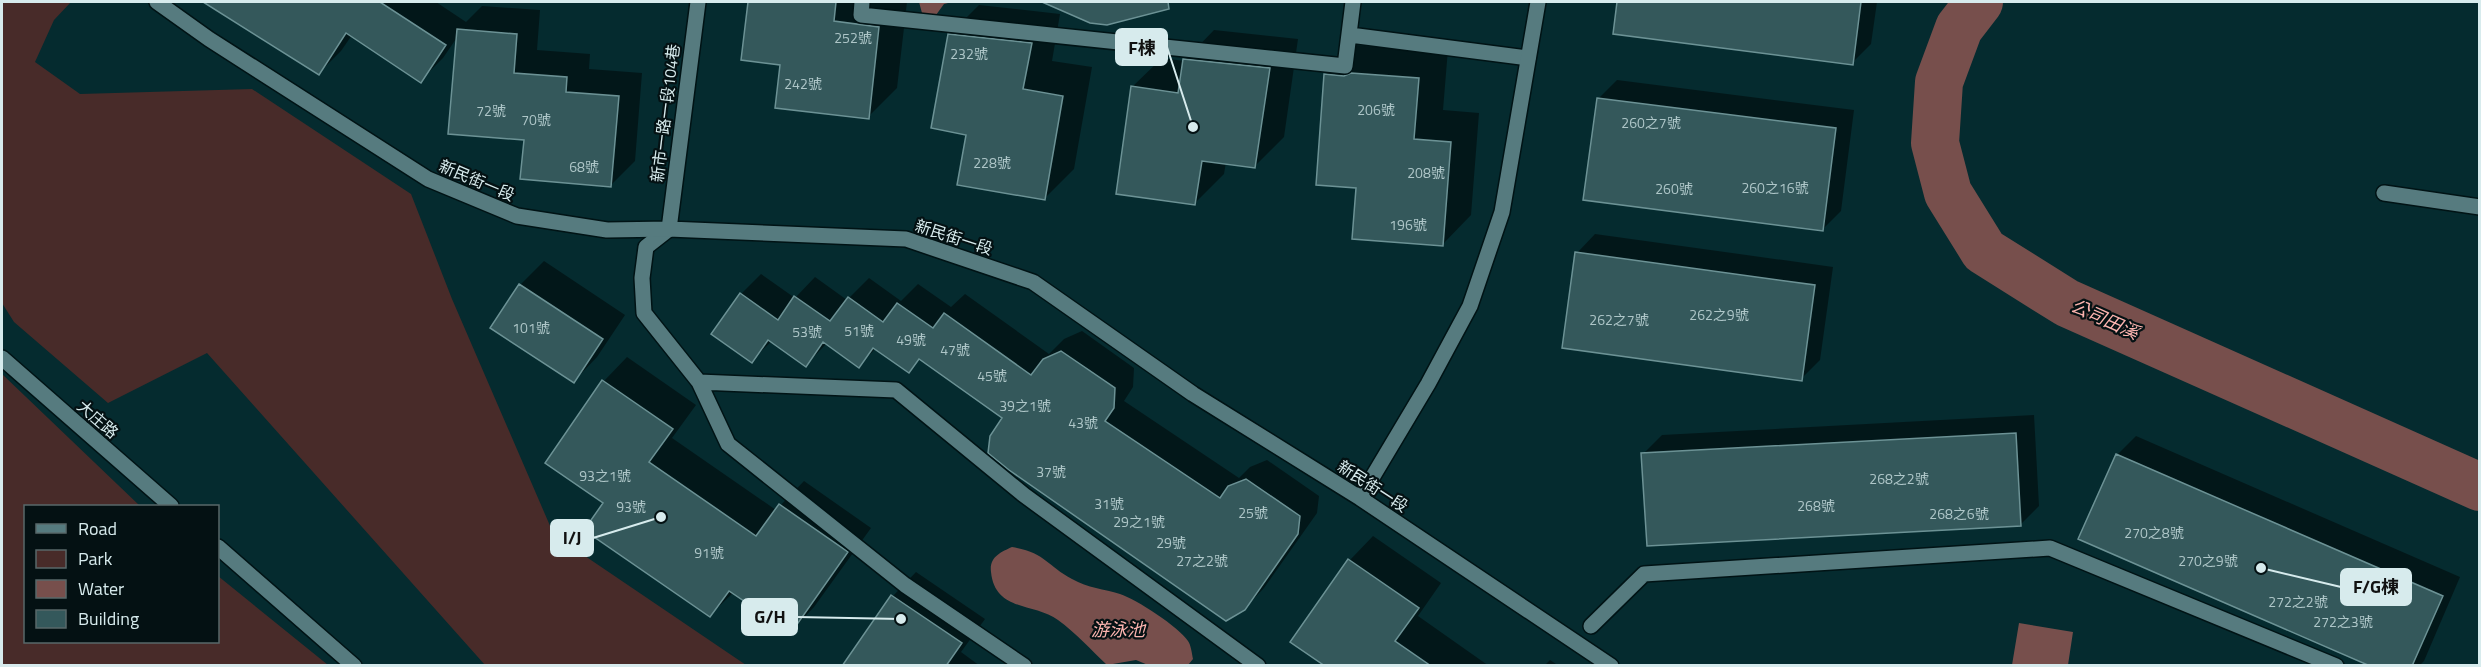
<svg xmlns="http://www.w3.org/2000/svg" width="2481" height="667" font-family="'Titillium Web','Noto Sans TC',sans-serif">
<rect width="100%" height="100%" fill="#052b2f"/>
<!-- green -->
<path fill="#482b29" d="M2,2H71L54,20L35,62L80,94L252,89L411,194L452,299L554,535L746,665H485L207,353L108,403L14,322L2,303Z
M2,374L140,506H26V642H218V576L328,665H2Z"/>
<!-- water -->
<path fill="#774f4c" d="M919,2H952L944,4L936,15L926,17L922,13Z
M1012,547C1046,553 1046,565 1072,579C1088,588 1104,589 1120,594C1136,599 1179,627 1188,641C1191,645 1192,654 1193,659L1188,665H1148L1136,660L1107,665C1091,650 1076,633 1058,620C1035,603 995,612 991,572C989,557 1001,552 1012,547Z
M2019,623L2073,632L2068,665H2012Z"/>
<!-- shadow -->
<path fill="#0007" d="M206,2H436L466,22L482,6L540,10L537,50L590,54L589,69L642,73L635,161L611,185L525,139L458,36L443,58L420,81L352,35L341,51L319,73Z
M750,2H907L897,88L868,117L781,63L743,59Z
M1062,2H1145L1136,10L1063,4Z
M1619,2H1877L1871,44L1852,63L1615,33Z
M979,5L1060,14L1052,61L1092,67L1074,169L1045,198L968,133L949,35Z
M1214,30L1298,39L1284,137L1254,167L1226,162L1224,174L1195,203L1132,87L1162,58L1184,61Z
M1382,44L1448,49L1443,110L1479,113L1471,215L1442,245L1358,187L1326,74L1355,45L1374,47Z
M1617,80L1854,110L1841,211L1823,229L1598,99Z
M1595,234L1833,267L1820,360L1801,379L1577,253Z
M544,261L625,315L597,357L574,381L520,285Z
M761,274L795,298L815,277L847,300L869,278L901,301L918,284L951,307L965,294L1049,354L1064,339L1082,331L1134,368L1133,387L1124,401L1239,478L1250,467L1267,460L1319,496L1317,513L1264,588L1244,609L1004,417L921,358L908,371L876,348L859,366L827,343L806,365L772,341L751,361L713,334L741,294Z
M627,357L696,405L672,438L776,510L804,481L871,528L814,607L791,631L734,592L710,615L605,503L547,463L604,381Z
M2034,415L2039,506L2020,525L1643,454L1662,435Z
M2136,436L2460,577L2424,661L2419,666H2374L2117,455Z
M1373,536L1441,583L1418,616L1489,666H1328L1293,641L1350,560Z
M916,572L985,619L961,652L980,666H844L893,596Z
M1550,660L1559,666H1544Z"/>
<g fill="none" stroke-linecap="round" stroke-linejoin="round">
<!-- river -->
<path stroke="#774f4c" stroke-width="48" d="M1979,2L1959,28L1939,82L1935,143L1948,193L1984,251L2067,303L2480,487"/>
</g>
<!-- building -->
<path fill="#34585b" stroke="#6c9295" stroke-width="1.5" d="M203,2H380L446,45L421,83L346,33L319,75Z
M748,2H836L834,21L879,27L869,119L775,108L780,65L741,60Z
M1042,2H1168L1169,9L1107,25L1090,23Z
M1617,2H1861L1853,65L1613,34Z
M457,29L517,34L514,73L567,77L566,92L619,96L611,187L520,179L524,140L448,134Z
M948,34L1032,43L1023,89L1063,96L1045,200L957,185L966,135L931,128Z
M1183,59L1270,68L1255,168L1202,161L1195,205L1116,194L1131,86L1178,93Z
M1351,73L1419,78L1414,139L1451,142L1443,246L1352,239L1356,188L1316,185L1324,74L1344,76Z
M1597,98L1836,128L1823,231L1583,200Z
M1575,252L1815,285L1802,381L1562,348Z
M519,284L603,339L574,383L490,328Z
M740,293L778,320L794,296L830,321L848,297L883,322L897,303L933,328L944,313L1031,375L1043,359L1061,351L1115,388L1114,408L1105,421L1220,498L1228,486L1246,479L1300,516L1298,534L1245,610L1226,621L1009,470L988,453L990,436L1002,418L919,359L909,373L873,348L859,368L823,342L806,367L768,340L752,363L711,334Z
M602,380L673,429L649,462L756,536L779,504L848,552L791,633L729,591L710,617L584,530L603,503L545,463Z
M2016,433L2021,526L1647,546L1641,453Z
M2116,454L2443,596L2412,666H2370L2078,539Z
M1348,559L1419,608L1395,641L1431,666H1325L1290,642Z
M891,595L962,643L946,666H842Z"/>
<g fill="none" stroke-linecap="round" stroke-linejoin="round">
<defs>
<path id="pedestrian" d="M862,2L861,15L1345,66L1353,2
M1350,35L1528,58
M669,229L646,247L642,278L644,313L699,382L728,444L905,585L1024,666
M699,382L896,390L1024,495L1258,666
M1591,626L1644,574L2050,548L2336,666"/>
<path id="minor" d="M157,2L209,39L428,179L517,216L607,230L669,229L906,239L1033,282L1193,394L1360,498L1611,666
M2384,193L2480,207
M669,229L698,2
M2,358L171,506
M1360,498L1428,384L1470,306L1502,212L1538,2
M218,547L354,666"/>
</defs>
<!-- pedestrian casing -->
<use href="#pedestrian" stroke="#001315" stroke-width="18"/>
<!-- minor casing -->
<use href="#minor" stroke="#001315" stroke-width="18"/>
<!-- pedestrian -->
<use href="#pedestrian" stroke="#567b7f" stroke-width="15"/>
<!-- minor -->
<use href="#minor" stroke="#567b7f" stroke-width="15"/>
</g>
<g text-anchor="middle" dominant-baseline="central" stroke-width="4.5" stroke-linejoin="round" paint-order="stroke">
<!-- number labels -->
<g font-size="14" fill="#aec6c8">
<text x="853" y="37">252號</text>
<text x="969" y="53">232號</text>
<text x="803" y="83">242號</text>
<text x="1376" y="109">206號</text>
<text x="491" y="110">72號</text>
<text x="536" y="119">70號</text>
<text x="1651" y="122">260之7號</text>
<text x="992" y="162">228號</text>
<text x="584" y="166">68號</text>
<text x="1426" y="172">208號</text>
<text x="1775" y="187">260之16號</text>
<text x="1674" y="188">260號</text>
<text x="1408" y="224">196號</text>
<text x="1719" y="314">262之9號</text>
<text x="1619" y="319">262之7號</text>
<text x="531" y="327">101號</text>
<text x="859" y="330">51號</text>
<text x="807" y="331">53號</text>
<text x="911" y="339">49號</text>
<text x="955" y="349">47號</text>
<text x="992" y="375">45號</text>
<text x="1025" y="405">39之1號</text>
<text x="1083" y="422">43號</text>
<text x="1051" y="471">37號</text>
<text x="605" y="475">93之1號</text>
<text x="1899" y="478">268之2號</text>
<text x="1109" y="503">31號</text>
<text x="1816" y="505">268號</text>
<text x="631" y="506">93號</text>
<text x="1253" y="512">25號</text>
<text x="1959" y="513">268之6號</text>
<text x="1139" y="521">29之1號</text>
<text x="2154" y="532">270之8號</text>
<text x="1171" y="542">29號</text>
<text x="709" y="552">91號</text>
<text x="1202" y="560">27之2號</text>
<text x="2208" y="560">270之9號</text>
<text x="2298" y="601">272之2號</text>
<text x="2343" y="621">272之3號</text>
</g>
<!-- street labels -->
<g font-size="16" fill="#d7ebed" stroke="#041113">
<text transform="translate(665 113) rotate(-83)">新市一路一段104巷</text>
<text transform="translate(477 180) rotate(23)">新民街一段</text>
<text transform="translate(954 237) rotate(18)">新民街一段</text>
<text transform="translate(98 419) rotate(41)">大庄路</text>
<text transform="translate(1373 486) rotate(33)">新民街一段</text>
</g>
<!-- water labels -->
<g font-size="18" font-style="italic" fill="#fcb4af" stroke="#041113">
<text transform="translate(2105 319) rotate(24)">公司田溪</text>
<text x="1118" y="629">游泳池</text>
</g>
</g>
<!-- callouts -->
<path fill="none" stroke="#d7ebed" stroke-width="2" d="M1193 127L1167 47M661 517L593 538M2261 568L2341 587M901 619L797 617"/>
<g fill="#d7ebed" stroke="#041113" stroke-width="2">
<circle cx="1193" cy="127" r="6"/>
<circle cx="661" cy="517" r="6"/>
<circle cx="2261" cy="568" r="6"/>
<circle cx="901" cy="619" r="6"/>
</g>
<g fill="#d7ebed" stroke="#d7ebed" stroke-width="2">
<rect x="1116" y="29" width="51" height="36" rx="6"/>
<rect x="551" y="520" width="42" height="36" rx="6"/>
<rect x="2341" y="569" width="70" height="36" rx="6"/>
<rect x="742" y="599" width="55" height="36" rx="6"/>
</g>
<g font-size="18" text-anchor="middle" font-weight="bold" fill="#111">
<text x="1142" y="54">F棟</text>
<text x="572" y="544">I/J</text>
<text x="2376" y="593">F/G棟</text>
<text x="770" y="623">G/H</text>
</g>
<!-- border -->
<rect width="2481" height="667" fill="none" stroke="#d7ebed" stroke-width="6"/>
<!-- legend -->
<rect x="24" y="505" width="195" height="138" fill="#041113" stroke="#58686a" stroke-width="1.5"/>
<rect x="36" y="524" width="30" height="9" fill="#567b7f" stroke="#58686a" stroke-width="1.5"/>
<text x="78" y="535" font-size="18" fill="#d7ebed">Road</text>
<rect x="36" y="550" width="30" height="18" fill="#482b29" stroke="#58686a" stroke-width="1.5"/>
<text x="78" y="565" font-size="18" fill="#d7ebed">Park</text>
<rect x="36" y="580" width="30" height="18" fill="#774f4c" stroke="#58686a" stroke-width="1.5"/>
<text x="78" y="595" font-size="18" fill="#d7ebed">Water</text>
<rect x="36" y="610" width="30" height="18" fill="#34585b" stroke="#58686a" stroke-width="1.5"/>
<text x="78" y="625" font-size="18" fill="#d7ebed">Building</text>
</svg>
